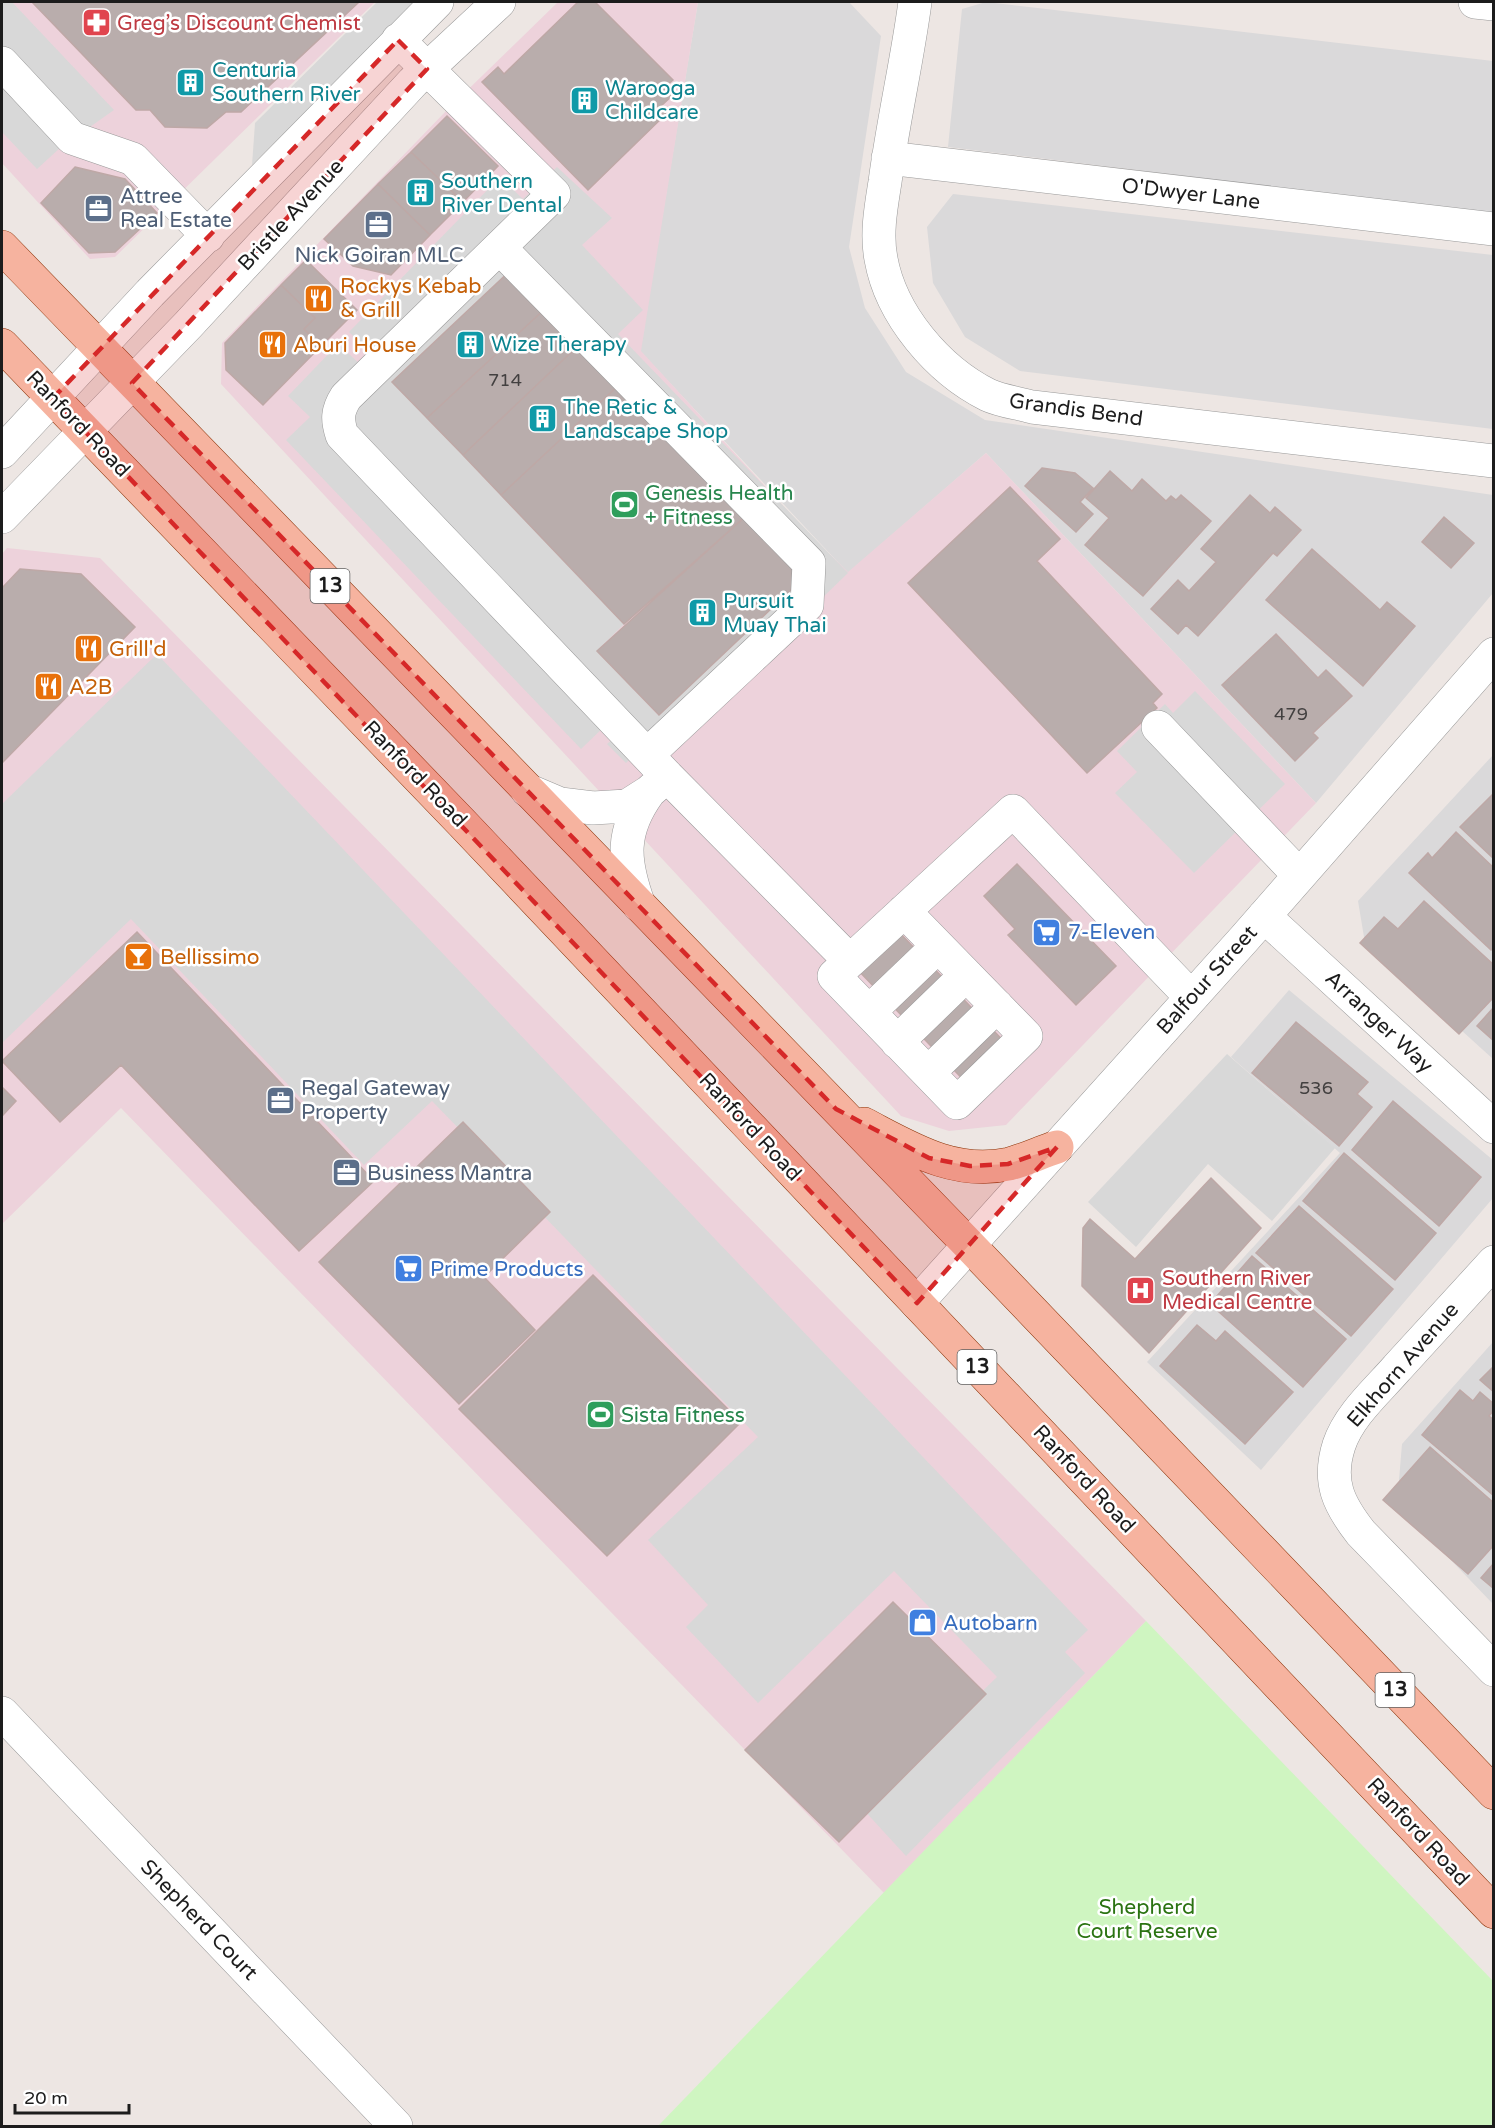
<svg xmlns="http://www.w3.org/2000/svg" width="1495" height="2128" font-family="'Varela Round',sans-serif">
<rect width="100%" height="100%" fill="#ede6e3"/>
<!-- residential -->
<path fill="#dad9da" d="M698,2H849L881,36L849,247L865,308L906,372L985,420L1493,495V593L1316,803L986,453L848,573L640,351Z
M986,2L1493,61V214L948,147L962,9Z
M953,194L1493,255V429L1020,371L965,337L933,283L927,227Z
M1493,755V1059L1365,943L1358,901Z
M1289,990L1493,1160V1198L1261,1470L1147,1362L1340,1153L1231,1057Z
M1493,1342V1604L1397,1504L1402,1444Z"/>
<!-- commercial -->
<path fill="#edd2db" d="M2,2H375L115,257L90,259L2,163Z
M558,2H698L641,351L810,535L848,572L986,453L1316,803L1006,1125L949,1131L901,1116L221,384L222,343L447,110Z
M7,548L100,558L1146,1621L884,1893L121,1108L2,1224V554Z"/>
<!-- park -->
<path fill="#cff5c1" d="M1146,1621L1493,1981V2126H658Z"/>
<!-- parking -->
<path fill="#d8d8d8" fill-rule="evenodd" d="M2,2H12L114,110L60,148L37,169L2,132Z
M377,2H416L252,165L255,123Z
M557,167L612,218L582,245L643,310L618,334L848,573L673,742L659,731L626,763L607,744L616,736L605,726L581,749L286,440L310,417L288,396L338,344L361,365L372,354L349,332L500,177L523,199ZM512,269L793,563V588L658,715L597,651L624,624L393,382Z
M157,654L1088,1630L1065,1652L1085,1673L906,1856L862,1808L997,1677L894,1571L758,1703L686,1627L708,1605L648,1540L758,1437L432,1101L364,1165L131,919L2,1043V804Z
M1195,691L1285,784L1194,873L1115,793L1137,772L1117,751L1165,704L1173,713Z
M1227,1054L1335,1148L1272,1221L1208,1164L1136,1247L1088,1202Z"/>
<!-- building -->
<path fill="#b9adac" stroke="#bea8a6" stroke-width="1.5" d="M32,2H359L241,112H226L207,128L165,127L150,110H136Z
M578,2H595L673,80L666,86L674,94L661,106L667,113L588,190L482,82L498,67L504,74Z
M447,116L498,166L463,202L411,152Z
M411,152L463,202L430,235L378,184Z
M75,167L125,179L157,213L115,252L89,253L41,203Z
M378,184L430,235L391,275L353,266L324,239Z
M306,260L357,310L321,346L304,329L315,318L281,285Z
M512,269L548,306L427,418L392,382Z
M281,285L315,318L304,329L321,346L263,405L226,370L225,343Z
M548,306L582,342L463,455L427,418Z
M582,342L621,383L501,495L463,455Z
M621,383L747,515L624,624L501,495Z
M1042,468L1075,473L1093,488L1080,502L1093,514L1076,532L1025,486Z
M1110,471L1132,491L1142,479L1166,501L1171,496L1176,500L1181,495L1211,521L1143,596L1085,545L1109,518L1086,498Z
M1010,487L1060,539L1037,561L1162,694L1153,703L1157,708L1087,773L908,583Z
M1250,495L1270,513L1275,507L1301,530L1277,556L1273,553L1198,636L1186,625L1178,634L1151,609L1178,580L1189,591L1216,562L1201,549Z
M747,515L794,563L793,588L659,715L597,651Z
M1444,517L1474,543L1451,568L1422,542Z
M1312,549L1380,610L1387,602L1415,626L1363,686L1266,600Z
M20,569L81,574L135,627L2,763V588Z
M1276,634L1318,678L1326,670L1352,696L1313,733L1318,738L1295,761L1222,685Z
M1494,793V859L1460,827Z
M1456,832L1494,868V947L1491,950L1409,873L1428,853L1432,858Z
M1017,864L1116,966L1076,1005L1008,935L1015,929L984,896Z
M1424,901L1494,965V997L1459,1034L1360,943L1384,917L1398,929Z
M896,929L1017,1055L977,1094L856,968Z
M137,932L374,1181L299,1251L121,1065L60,1122L2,1061Z
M1494,1007V1041L1477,1026Z
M1296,1022L1368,1082L1357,1094L1372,1107L1339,1146L1252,1073Z
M2,1087L16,1101L2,1116Z
M1393,1101L1481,1177L1439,1226L1352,1150Z
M463,1122L550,1212L484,1277L535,1330L459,1404L319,1262Z
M1344,1153L1436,1233L1395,1280L1303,1201Z
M1211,1178L1261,1228L1149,1353L1082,1286L1083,1228L1090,1219L1135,1259Z
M1299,1206L1393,1289L1351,1336L1256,1253Z
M1252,1256L1346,1339L1303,1387L1210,1304Z
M593,1275L741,1422L607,1556L459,1409Z
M1197,1325L1216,1341L1225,1331L1293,1392L1245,1444L1160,1366Z
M1494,1366V1392L1480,1380Z
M1460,1390L1473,1401L1480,1392L1494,1404V1410L1489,1416L1494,1420V1496L1422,1435Z
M1430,1447L1494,1503V1545L1468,1574L1383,1500Z
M1494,1563V1589L1481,1578Z
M893,1602L986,1694L839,1842L745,1750Z"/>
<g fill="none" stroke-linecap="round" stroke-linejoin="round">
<defs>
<path id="minor" d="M915,2C907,62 893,121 885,182C881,207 876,234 881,259C891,315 938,370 988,395C1001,401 1018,403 1032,407L1494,461
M1475,2L1494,4
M398,40L554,194L346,397C337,411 337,420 342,435L667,776
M2,63L72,138L133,159L208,236
M888,158L1494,229
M500,248L809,563L807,605L648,754
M2,452L150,293L437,2
M2,517L188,325L413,82L499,2
M1158,727L1299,875
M527,790L560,804L593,808L627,806L649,792L667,776L850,961L1013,811L1191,997
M639,905C623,861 620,832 649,792
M1264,916L1494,1127
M850,961L834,976L957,1103L1026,1036L904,911
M869,1012L938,946
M897,1042L966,975
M928,1073L997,1006
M1494,1262C1461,1298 1429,1333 1397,1368C1377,1391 1349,1415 1339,1445C1327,1482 1339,1505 1361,1533L1494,1670
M917,1303L1244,939L1494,654
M2,1713L396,2126"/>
<path id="major" d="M2,247L969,1245L1494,1793
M2,345L463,824L1494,1912
M864,1124C910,1148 954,1176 1009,1164C1025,1160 1041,1152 1057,1147"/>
</defs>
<!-- minor casing -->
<use href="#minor" stroke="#999" stroke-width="34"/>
<!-- major casing -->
<use href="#major" stroke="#8c3409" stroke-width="34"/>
<!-- minor -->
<use href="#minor" stroke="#fff" stroke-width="33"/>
<!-- major -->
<use href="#major" stroke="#f6b39f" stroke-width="33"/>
</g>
<!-- marked area -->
<path fill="#d62828" fill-opacity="0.2" stroke="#d62828" stroke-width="4.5" stroke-dasharray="12 8" stroke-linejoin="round" d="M398,40L427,69L132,383L836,1109L929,1158L970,1166L1008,1164L1057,1147L917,1303L53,398Z"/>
<!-- icons -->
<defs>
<symbol id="pharmacy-square" viewBox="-11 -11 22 22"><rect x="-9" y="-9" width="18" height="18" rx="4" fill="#e0444e" stroke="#fff"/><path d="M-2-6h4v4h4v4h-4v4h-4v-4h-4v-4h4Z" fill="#fff"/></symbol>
<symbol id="building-square" viewBox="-11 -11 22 22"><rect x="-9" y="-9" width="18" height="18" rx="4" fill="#0f9aa8" stroke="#fff"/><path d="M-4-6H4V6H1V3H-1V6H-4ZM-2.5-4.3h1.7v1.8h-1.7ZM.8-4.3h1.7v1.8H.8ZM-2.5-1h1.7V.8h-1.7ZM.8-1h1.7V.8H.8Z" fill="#fff"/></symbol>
<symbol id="office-square" viewBox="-11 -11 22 22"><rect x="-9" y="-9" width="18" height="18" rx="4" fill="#5c6f8a" stroke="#fff"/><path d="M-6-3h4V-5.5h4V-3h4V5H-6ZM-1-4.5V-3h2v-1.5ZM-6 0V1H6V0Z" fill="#fff"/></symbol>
<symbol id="restaurant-square" viewBox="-11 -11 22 22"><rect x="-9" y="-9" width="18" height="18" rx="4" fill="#e8710a" stroke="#fff"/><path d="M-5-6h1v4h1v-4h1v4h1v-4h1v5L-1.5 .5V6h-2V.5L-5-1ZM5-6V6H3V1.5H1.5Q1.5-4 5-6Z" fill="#fff"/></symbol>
<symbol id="stadium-square" viewBox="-11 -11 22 22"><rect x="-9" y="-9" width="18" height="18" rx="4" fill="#2e9e5b" stroke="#fff"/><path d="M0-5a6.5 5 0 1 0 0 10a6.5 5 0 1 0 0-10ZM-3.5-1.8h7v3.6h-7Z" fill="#fff"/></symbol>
<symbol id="supermarket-square" viewBox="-11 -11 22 22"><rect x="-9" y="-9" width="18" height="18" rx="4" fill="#3f7fe0" stroke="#fff"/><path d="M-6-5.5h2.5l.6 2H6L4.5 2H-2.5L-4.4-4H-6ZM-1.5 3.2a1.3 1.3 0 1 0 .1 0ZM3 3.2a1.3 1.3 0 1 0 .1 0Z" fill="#fff"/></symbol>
<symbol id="bar-square" viewBox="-11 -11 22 22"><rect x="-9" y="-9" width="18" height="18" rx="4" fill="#e8710a" stroke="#fff"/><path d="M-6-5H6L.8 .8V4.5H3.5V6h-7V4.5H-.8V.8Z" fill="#fff"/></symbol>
<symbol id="hospital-square" viewBox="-11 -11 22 22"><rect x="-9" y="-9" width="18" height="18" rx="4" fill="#e0444e" stroke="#fff"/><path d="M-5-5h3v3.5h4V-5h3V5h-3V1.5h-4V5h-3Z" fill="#fff"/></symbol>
<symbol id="shop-square" viewBox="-11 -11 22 22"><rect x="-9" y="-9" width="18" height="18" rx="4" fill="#3f7fe0" stroke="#fff"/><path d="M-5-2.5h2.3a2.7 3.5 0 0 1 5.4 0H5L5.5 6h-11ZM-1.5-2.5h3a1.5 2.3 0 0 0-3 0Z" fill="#fff"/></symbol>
</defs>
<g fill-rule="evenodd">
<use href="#pharmacy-square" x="80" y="6" width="33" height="33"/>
<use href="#building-square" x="174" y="66" width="33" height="33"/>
<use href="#building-square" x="568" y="84" width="33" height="33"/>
<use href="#building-square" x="404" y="176" width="33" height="33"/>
<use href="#office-square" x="82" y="192" width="33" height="33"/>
<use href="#office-square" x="362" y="208" width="33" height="33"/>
<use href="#restaurant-square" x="302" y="282" width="33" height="33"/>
<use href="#building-square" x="454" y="328" width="33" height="33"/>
<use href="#restaurant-square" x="256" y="328" width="33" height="33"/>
<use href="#building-square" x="526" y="402" width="33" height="33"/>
<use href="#stadium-square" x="608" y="488" width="33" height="33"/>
<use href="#building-square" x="686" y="596" width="33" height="33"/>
<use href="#restaurant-square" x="72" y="632" width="33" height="33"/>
<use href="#restaurant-square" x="32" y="670" width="33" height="33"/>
<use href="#supermarket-square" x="1030" y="916" width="33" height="33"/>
<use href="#bar-square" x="122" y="940" width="33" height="33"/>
<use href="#office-square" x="264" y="1084" width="33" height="33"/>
<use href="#office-square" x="330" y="1156" width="33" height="33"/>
<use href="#supermarket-square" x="392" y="1252" width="33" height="33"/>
<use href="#hospital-square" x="1124" y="1274" width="33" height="33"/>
<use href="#stadium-square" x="584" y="1398" width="33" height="33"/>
<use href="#shop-square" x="906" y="1606" width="33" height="33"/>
</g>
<g text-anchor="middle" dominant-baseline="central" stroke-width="5" stroke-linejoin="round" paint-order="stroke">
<!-- number labels -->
<g font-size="18" fill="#434040">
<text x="505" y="380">714</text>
<text x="1291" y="714">479</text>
<text x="1316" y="1088">536</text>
</g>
<!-- shield labels -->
<g fill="#fff" stroke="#606060" stroke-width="1.5">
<rect x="310.5" y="569" width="39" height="34" rx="4.5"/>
<rect x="957.5" y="1350" width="39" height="34" rx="4.5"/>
<rect x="1375.5" y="1673" width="39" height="34" rx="4.5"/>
</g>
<g font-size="20" font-weight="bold" fill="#1c1c1c">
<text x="330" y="586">13</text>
<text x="977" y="1367">13</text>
<text x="1395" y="1690">13</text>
</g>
<!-- health labels -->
<g font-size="21" fill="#be3a42" stroke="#fff" text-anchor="start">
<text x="117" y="23">Greg’s Discount Chemist</text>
<text x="1162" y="1278">Southern River<tspan x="1162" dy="24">Medical Centre</tspan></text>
</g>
<!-- culture labels -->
<g font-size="21" fill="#0d838f" stroke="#fff" text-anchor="start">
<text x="212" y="70">Centuria<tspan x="212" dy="24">Southern River</tspan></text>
<text x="605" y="88">Warooga<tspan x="605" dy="24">Childcare</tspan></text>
<text x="441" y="181">Southern<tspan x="441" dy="24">River Dental</tspan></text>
<text x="491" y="344">Wize Therapy</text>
<text x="563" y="407">The Retic &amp;<tspan x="563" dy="24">Landscape Shop</tspan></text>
<text x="723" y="601">Pursuit<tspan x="723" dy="24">Muay Thai</tspan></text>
</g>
<!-- street labels -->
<g font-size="21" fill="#1c1c1c" stroke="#fff">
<text transform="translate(1191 194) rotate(7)">O'Dwyer Lane</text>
<text transform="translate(291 215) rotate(-47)">Bristle Avenue</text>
<text transform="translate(1076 410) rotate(8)">Grandis Bend</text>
<text transform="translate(78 424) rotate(46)">Ranford Road</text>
<text transform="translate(415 774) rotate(46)">Ranford Road</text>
<text transform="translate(1207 980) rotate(-48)">Balfour Street</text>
<text transform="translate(1379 1022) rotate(43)">Arranger Way</text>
<text transform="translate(750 1127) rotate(47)">Ranford Road</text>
<text transform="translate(1403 1365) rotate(-49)">Elkhorn Avenue</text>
<text transform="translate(1084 1479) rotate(47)">Ranford Road</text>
<text transform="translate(1418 1832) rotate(47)">Ranford Road</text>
<text transform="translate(199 1920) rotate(46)">Shepherd Court</text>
</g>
<!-- service labels -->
<g font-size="21" fill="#4e5e75" stroke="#fff" text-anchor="start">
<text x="120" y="196">Attree<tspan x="120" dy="24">Real Estate</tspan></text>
<text x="379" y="255" text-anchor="middle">Nick Goiran MLC</text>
<text x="301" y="1088">Regal Gateway<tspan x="301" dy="24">Property</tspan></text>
<text x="367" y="1173">Business Mantra</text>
</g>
<!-- food labels -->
<g font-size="21" fill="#c56008" stroke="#fff" text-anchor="start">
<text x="340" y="286">Rockys Kebab<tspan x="340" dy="24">&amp; Grill</tspan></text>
<text x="293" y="345">Aburi House</text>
<text x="109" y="649">Grill'd</text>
<text x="69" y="687">A2B</text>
<text x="160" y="957">Bellissimo</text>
</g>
<!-- leisure labels -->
<g font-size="21" fill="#27864d" stroke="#fff" text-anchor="start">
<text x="645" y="493">Genesis Health<tspan x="645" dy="24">+ Fitness</tspan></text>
<text x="621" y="1415">Sista Fitness</text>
</g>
<!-- shop labels -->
<g font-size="21" fill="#366cbe" stroke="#fff" text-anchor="start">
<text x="1068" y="932">7-Eleven</text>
<text x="430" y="1269">Prime Products</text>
<text x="943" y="1623">Autobarn</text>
</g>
<!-- park labels -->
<g font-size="21" fill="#2b7312" stroke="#fff">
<text x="1147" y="1907">Shepherd<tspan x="1147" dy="24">Court Reserve</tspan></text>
</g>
</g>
<!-- border -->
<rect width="1495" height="2128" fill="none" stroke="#1c1c1c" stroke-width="6"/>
<!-- scale -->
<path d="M15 2104v9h114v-9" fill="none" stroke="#1c1c1c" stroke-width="3"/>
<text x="24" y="2104" font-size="18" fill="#1c1c1c" stroke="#ffffff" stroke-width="4.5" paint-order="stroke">20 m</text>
</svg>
